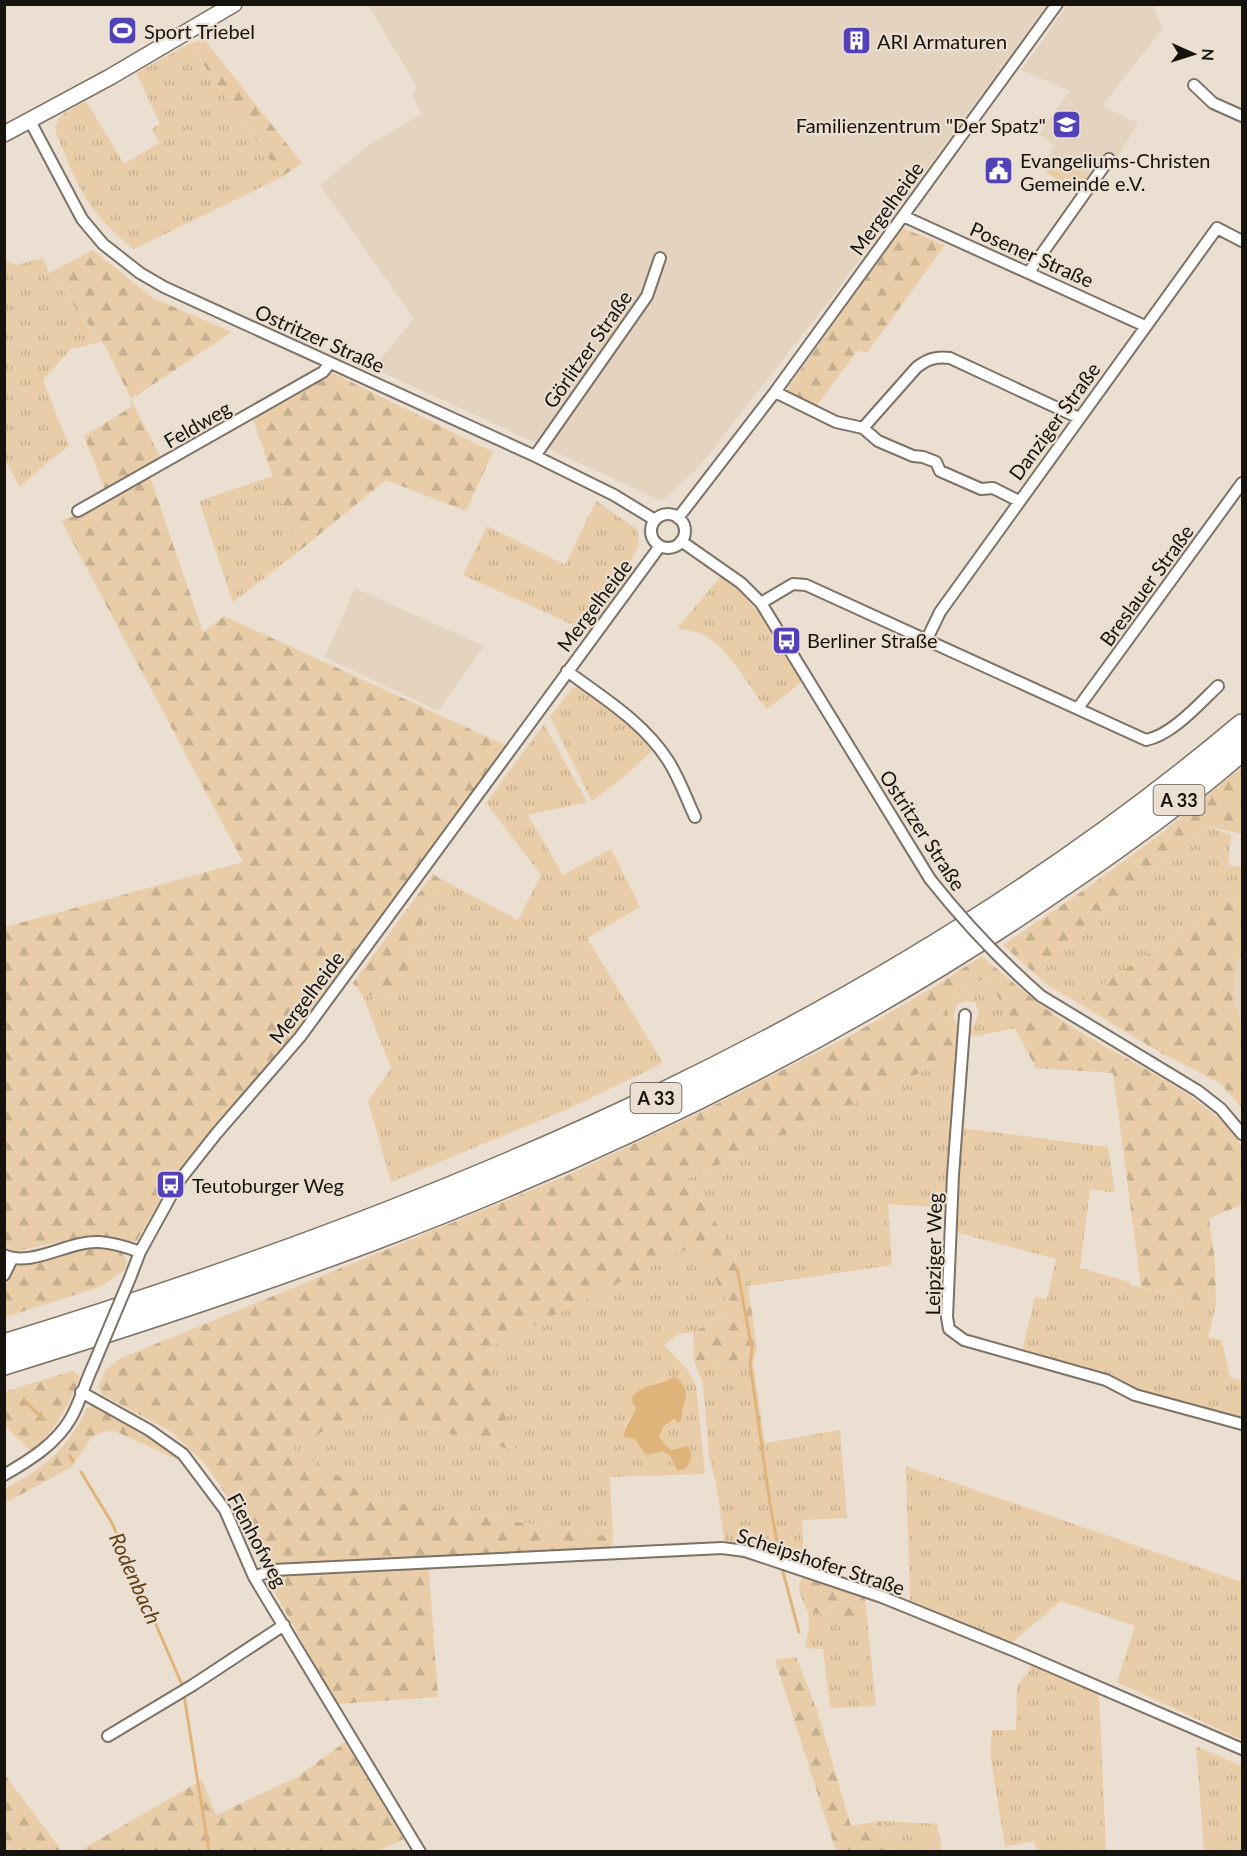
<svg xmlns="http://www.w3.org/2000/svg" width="1247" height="1856" font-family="Lato,sans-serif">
<defs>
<pattern id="grass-tufts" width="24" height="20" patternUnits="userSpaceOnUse" patternTransform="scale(1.5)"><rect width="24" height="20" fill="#e8cda8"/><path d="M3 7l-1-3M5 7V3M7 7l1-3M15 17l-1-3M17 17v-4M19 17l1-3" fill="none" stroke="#c6af8f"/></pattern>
<pattern id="forest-firs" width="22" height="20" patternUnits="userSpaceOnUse" patternTransform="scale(1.5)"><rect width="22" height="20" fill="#e8cda8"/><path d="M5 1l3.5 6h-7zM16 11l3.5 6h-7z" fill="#c6af8f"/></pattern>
<pattern id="park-crowns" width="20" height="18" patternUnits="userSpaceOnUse" patternTransform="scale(1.5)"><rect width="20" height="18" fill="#e8cda8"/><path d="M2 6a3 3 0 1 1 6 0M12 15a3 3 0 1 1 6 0" fill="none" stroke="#c6af8f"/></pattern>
</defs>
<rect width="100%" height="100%" fill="#ebdfd1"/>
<!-- built -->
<path fill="#e4d3be" d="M368,5H1047L839,288L698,468L662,501L373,368L414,319L320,185L370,144L422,114L412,95L417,87Z
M1068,5H1153L1163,28L1102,106L1138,123L1117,158L1108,152L1077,194L1040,167L1055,146L1039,134L1070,91L1021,70Z
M355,588L484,646L438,711L325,657Z
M1242,954V1018L1233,1000L1237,961Z"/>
<!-- grass -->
<path fill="url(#grass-tufts)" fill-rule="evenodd" d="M189,44L282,177L134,249C89,215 78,187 57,136C51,115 70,111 86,101L124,164L159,143L152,129L160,124L136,73Z
M43,258L49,273L101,342L71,349L43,380L69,446L48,462L20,487L5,460L4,260L16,265Z
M273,476L298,552L233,602L199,501Z
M596,501L637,529L639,544L632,559L617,582L616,593L589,632L463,575L487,526L565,565Z
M723,574L763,617L802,682L767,709C748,687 727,643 699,633C692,631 684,629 677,628Z
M578,687L624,718L652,751L626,775L592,801L550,717L572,688Z
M544,724L587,802L528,815L563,875L611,849L640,907L587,938L663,1063L568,1109L391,1182L368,1101L391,1068L363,996L397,994L439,878L518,920L541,875L486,803Z
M1206,826L1231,835L1228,865L1242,867V902L1231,900L1092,991L1080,1004L1048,985L1033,972L1119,898Z
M986,977L1016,1028L977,1036L969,1035L979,1013L975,1002L965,1001L957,1005L953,1017L961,1032L948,1208L888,1204L892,1265L748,1286L722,1232L687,1179L959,1055L946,1007L949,998Z
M961,1128L1108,1147L1115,1193L1090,1189L1080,1268L1130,1282V1285L1216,1305L1208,1337L1222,1341L1230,1377L1242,1381V1419L1137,1391L1022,1352L1035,1297L1047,1299L1056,1259L955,1232Z
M699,1242L731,1313L693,1332L679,1334L664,1345L687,1369L696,1386L705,1474L610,1477L613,1537L379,1500L290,1448L362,1411L516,1451L483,1350ZM675,1376C695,1394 682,1397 682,1419C670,1419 664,1425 658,1436L665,1445L673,1450L687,1446L674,1465L670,1455L635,1438L624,1426L656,1383L669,1380Z
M694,1360L753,1361L765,1443L840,1430L847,1518L802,1520L804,1566L725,1544L716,1484L709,1456L703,1385Z
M906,1466L1242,1582V1740L1117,1682L1135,1626L1061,1601L1009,1645L910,1602Z
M808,1612L867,1619L876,1706L830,1708L823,1649L805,1648L809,1627Z
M1031,1665L1099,1695L1106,1850L1038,1851L1034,1841L1005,1847L990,1753L992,1730H1016L1017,1685L1029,1671Z
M1196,1746L1242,1766V1851H1204Z
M880,1821L937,1824L942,1851H892Z"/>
<!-- forest -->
<path fill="url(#forest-firs)" d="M204,39L302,163L282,177L189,44Z
M902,228L945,245L867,353L858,350L816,406L785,392Z
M93,250L153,298L232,332L131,399L162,461L106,493L84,436L131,407V399L105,346L49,273Z
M333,373L493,452L466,511L386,480L298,552L253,419Z
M150,477L203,632L224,616L507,746L294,1033L246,1092L210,1131L173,1178L136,1242L90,1235L13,1252L5,1247V927L243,862L61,520C93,513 122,492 150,477Z
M1242,767V834L1206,826L1119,898L1033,972L1003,945L1087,888L1158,836Z
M433,874L439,878L397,994L363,996L353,983Z
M1231,900L1242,902V954L1237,961L1233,1000L1242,1021V1108L1220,1083L1161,1053L1080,1004L1092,991Z
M982,956C1011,982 1042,1007 1075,1029C1112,1053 1233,1108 1242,1150C1246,1163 1242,1190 1242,1205L1209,1218L1215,1262L1216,1305L1141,1287L1113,1073L1036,1068L1001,1002L986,977L949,998L946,1007L959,1055L687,1179L722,1232L748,1286L757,1347L753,1361L694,1360L693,1332L731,1313L699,1243L484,1350L516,1451L362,1411L291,1448L379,1500L613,1537L611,1549L428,1558L438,1697L337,1704L272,1588L244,1520L205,1464L170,1431L103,1395L98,1387L106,1369L119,1359L566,1176L701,1112L853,1034L934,987Z
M86,1247H105L122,1252L127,1263L125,1270L100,1287L5,1317C5,1297 3,1279 18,1264Z
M72,1371L80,1376C69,1407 55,1430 32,1452L5,1426L4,1392Z
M97,1405L147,1432L180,1457L201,1482L176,1459L115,1431L102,1432L91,1438L72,1467L5,1503V1489C44,1468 68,1449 87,1408Z
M803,1576L865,1597L867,1619L808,1612C803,1600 794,1588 803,1576Z
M796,1657L817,1710L851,1826L880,1821L892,1851H836L775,1660Z
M345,1742L404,1839L376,1852L79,1851L202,1780L216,1815L297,1777Z
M4,1775H5L62,1851H5Z"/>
<!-- park -->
<path fill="url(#park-crowns)" d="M1059,156L1087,177L1076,193L1047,173Z"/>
<!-- water -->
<path fill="#dfb47b" d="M675,1376C695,1394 682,1397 682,1419L678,1423L674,1419L664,1426L659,1436L665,1445L672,1450L687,1446C694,1454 691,1460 686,1468L678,1471L670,1456L663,1451L646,1455L635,1439L624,1437C625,1424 632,1419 636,1408L632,1397C643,1383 661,1386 675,1376Z"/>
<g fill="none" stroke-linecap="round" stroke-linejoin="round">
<!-- stream -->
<path stroke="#dfb47b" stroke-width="3" d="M737,1268L752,1350L750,1364L770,1504L780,1558
M25,1401L42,1418
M70,1456L73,1461
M81,1472L112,1523L183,1687
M782,1568L799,1632
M184,1695L209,1852"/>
<defs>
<path id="street" d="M1194,85L1213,103L1242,116
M30,121L82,219L103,244L140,273L164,287L535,456L614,495L655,520
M903,216L1145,326
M1029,272L1109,159
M775,392L836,422L863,428L878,441L913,456L923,457L936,462L940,471L981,489L993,488L1019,501
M863,428L917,367C928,359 936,356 950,358L1079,418
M535,456L647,296L660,258
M78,511L323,372L330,363
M651 531a17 17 0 1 1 34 0a17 17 0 1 1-34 0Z
M678,518L775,392L1057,4
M681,541L741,583L761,603L930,879
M761,603L793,584L806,585L1146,740C1172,735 1199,704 1218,686
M927,639L940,612L1217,228L1242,241
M567,671C603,698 642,721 667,759C679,777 686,798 695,817
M1078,708L1242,483
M1041,996L1198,1091L1221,1109L1242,1134
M965,1015L953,1175L947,1317L949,1329L964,1340L1106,1380L1135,1395L1242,1424
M4,1255C32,1268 69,1240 99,1242C113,1243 127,1247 140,1252
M4,1275L12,1259
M130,1278L140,1252L179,1181L216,1134L300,1037L660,546
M81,1392L149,1430L183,1454L225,1510L254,1577L420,1852
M4,1475C30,1460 56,1444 71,1418C80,1402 85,1383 93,1366
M254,1577L273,1570L722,1548L745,1551L882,1597L1015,1651L1242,1749
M108,1736L193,1685L284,1625"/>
<path id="secondary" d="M4,134L110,77L234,4"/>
<path id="highway" d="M4,1345C448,1209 885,1026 1242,725
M4,1364C127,1326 249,1286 369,1241C615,1148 853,1031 1069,881C1129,840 1188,797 1242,750"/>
</defs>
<!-- street casing -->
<use href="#street" stroke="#7c7265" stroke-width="14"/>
<!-- secondary casing -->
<use href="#secondary" stroke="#7c7265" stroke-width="18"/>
<!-- highway casing -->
<use href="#highway" stroke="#7c7265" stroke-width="24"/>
<!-- street -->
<use href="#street" stroke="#fff" stroke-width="10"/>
<!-- secondary -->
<use href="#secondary" stroke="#fff" stroke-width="15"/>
<!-- highway -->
<use href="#highway" stroke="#fff" stroke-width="21"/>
<defs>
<path id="street-bridge" d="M930,879C964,922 1000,960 1041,996
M93,1366L130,1278"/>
</defs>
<!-- street-bridge casing -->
<use href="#street-bridge" stroke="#7c7265" stroke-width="14" stroke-linecap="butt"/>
<!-- street-bridge -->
<use href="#street-bridge" stroke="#fff" stroke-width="10"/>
</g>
<!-- icons -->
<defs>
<symbol id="stadium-square" viewBox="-11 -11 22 22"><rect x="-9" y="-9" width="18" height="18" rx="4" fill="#5341b8" stroke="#ebdfd1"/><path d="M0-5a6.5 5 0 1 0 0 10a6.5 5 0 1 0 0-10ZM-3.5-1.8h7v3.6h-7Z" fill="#fff"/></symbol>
<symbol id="building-square" viewBox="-11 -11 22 22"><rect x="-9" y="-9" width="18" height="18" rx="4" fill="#5341b8" stroke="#ebdfd1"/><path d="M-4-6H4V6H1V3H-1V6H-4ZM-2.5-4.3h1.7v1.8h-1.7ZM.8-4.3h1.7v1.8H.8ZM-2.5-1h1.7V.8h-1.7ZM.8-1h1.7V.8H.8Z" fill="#fff"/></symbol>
<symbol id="school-square" viewBox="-11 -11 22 22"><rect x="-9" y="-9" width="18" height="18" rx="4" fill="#5341b8" stroke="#ebdfd1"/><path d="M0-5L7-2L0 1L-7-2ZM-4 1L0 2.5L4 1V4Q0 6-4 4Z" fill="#fff"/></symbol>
<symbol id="civic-square" viewBox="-11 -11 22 22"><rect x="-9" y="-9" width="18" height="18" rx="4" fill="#5341b8" stroke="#ebdfd1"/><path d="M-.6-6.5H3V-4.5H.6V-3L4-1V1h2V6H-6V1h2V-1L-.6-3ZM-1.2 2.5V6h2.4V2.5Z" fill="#fff"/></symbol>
<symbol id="bus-square" viewBox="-11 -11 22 22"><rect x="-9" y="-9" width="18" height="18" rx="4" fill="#5341b8" stroke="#ebdfd1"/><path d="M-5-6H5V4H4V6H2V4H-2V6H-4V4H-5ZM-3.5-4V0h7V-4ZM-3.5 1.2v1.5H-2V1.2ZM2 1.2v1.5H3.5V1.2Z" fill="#fff"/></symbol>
</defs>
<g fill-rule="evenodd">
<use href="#stadium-square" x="106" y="14" width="33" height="33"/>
<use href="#building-square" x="840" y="24" width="33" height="33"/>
<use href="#school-square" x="1050" y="108" width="33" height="33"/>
<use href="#civic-square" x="982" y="154" width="33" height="33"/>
<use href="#bus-square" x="770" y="624" width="33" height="33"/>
<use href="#bus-square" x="154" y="1168" width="33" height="33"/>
</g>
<g text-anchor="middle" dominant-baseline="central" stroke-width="4.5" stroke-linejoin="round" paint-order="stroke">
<!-- shield labels -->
<g fill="#ebdfd1" stroke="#565048" stroke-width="1.5">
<rect x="1153.5" y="785" width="51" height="30" rx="4.5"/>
<rect x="630.5" y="1083" width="51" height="30" rx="4.5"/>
</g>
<g font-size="18" font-weight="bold" fill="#16120d">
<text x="1179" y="800">A 33</text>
<text x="656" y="1098">A 33</text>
</g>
<!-- poi labels -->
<g font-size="20" fill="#16120d" stroke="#ebdfd1" text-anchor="start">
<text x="144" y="31">Sport Triebel</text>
<text x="877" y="41">ARI Armaturen</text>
<text x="1046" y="125" text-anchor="end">Familienzentrum "Der Spatz"</text>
<text x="1020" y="160">Evangeliums-Christen<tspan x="1020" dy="23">Gemeinde e.V.</tspan></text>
<text x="807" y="640">Berliner Straße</text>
<text x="192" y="1185">Teutoburger Weg</text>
</g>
<!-- street labels -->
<g font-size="20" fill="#16120d" stroke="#ebdfd1">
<text transform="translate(886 208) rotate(-54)">Mergelheide</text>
<text transform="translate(1032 254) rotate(24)">Posener Straße</text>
<text transform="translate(320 338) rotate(24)">Ostritzer Straße</text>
<text transform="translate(587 349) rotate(-55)">Görlitzer Straße</text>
<text transform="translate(1054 421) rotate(-54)">Danziger Straße</text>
<text transform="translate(197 424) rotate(-30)">Feldweg</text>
<text transform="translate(1146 585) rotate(-54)">Breslauer Straße</text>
<text transform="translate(594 605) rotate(-53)">Mergelheide</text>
<text transform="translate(923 830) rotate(57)">Ostritzer Straße</text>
<text transform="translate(306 997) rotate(-53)">Mergelheide</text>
<text transform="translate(933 1254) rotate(-89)">Leipziger Weg</text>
<text transform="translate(258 1540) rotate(62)">Fienhofweg</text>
<text transform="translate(821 1561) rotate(18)">Scheipshofer Straße</text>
</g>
<!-- water labels -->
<g font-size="21" font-style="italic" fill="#5f4115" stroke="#ebdfd1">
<text transform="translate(136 1578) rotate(66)">Rodenbach</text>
</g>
</g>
<!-- border -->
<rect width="1247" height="1856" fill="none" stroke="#16120d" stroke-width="12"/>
<!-- north arrow -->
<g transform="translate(1193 54) rotate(93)" stroke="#ebdfd1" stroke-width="4.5" paint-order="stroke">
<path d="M0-4.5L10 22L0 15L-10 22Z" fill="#16120d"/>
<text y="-9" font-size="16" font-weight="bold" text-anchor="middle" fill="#16120d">N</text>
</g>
</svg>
